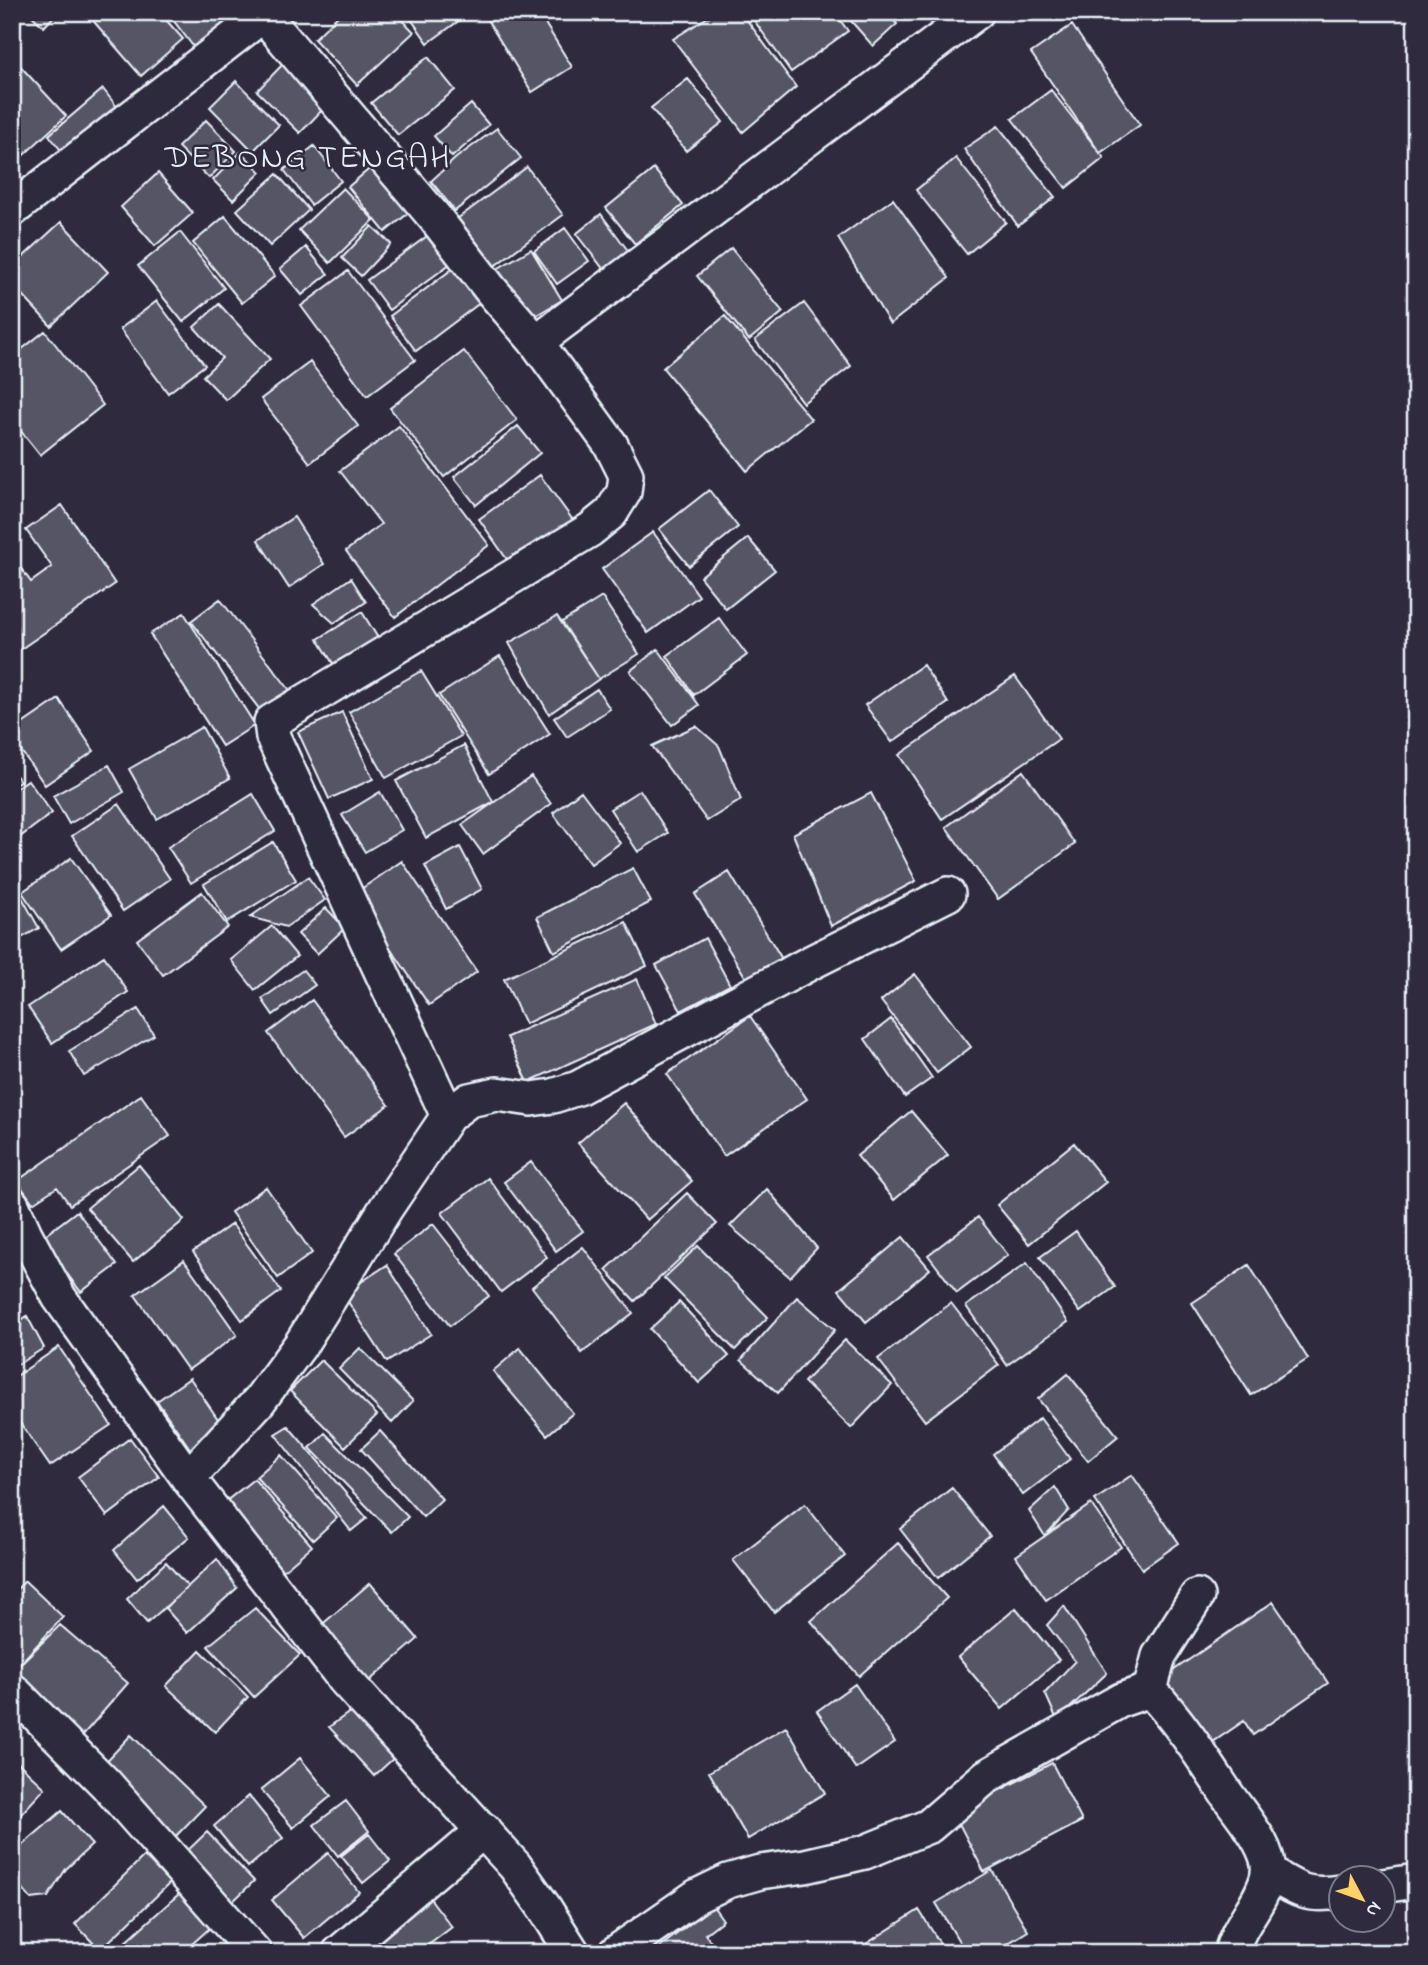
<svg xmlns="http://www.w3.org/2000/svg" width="1428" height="1965" font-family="'Indie Flower',sans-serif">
<rect width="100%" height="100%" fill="#2f2a3d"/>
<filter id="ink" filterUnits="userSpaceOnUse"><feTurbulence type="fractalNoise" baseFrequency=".0143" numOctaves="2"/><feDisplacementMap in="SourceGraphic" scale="14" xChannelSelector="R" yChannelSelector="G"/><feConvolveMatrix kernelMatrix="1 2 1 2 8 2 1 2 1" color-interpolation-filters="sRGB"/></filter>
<g filter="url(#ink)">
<!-- building -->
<path fill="#575565" stroke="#e8f1f8" stroke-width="2" d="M28,12H58L44,27Z
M93,12H159L183,39L141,76L89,16Z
M167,12H232L237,19L196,50Z
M342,12H395L414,32L357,85L314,39Z
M406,12H471L428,43Z
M495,12H538L572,67L532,92L486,18Z
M716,12H741L796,87L743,132L673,39Z
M748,12H834L848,31L791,72Z
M843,12H886L897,24L873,46Z
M1072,25L1140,125L1100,153L1031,53Z
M12,57L66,116L15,163L12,159Z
M428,57L455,90L398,135L371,103Z
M283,64L326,106L300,133L257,91Z
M688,79L723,122L686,151L651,108Z
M236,81L279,125L253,151L210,107Z
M103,89L121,112L67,158L49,135Z
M1051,90L1104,158L1066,188L1012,119Z
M471,104L489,125L452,157L434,136Z
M206,120L236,151L209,178L178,147Z
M998,126L1055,197L1018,226L964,149Z
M497,128L521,158L455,211L431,181L456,158Z
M314,146L341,181L311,205L284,170Z
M241,152L261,172L233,200L213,180Z
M956,158L1006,222L967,254L916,190Z
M374,165L411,211L385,232L348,187Z
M527,167L563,215L493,267L457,219Z
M654,169L683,205L635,244L606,208Z
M158,173L193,213L155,246L121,207Z
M277,174L309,210L270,246L237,210Z
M343,188L374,220L330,263L299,230Z
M893,199L949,278L890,324L838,238Z
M601,214L629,252L605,271L576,234Z
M225,216L275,276L242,303L193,243Z
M61,222L108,272L51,326L12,284V267Z
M372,226L391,244L361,276L342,258Z
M565,228L589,261L557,284L534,251Z
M180,232L224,288L183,322L138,266Z
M430,234L451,263L389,310L367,280Z
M306,247L328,274L302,295L280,269Z
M731,248L783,312L749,340L697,276Z
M531,249L562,300L528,320L497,269Z
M455,267L481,302L416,351L390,316Z
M348,271L415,360L367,396L301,306Z
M157,301L205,365L168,393L120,329Z
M804,303L851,366L803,403L755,340Z
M219,304L270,359L226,400L203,376L222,358L194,327Z
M725,316L811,419L747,471L663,368Z
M45,331L103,405L40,455L12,420V357Z
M464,351L517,420L444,477L390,408Z
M310,362L358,426L310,463L261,399Z
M399,426L489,545L395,617L346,551L381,524L340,471Z
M518,426L540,453L476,505L454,477Z
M540,475L575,523L513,568L479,519Z
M709,490L738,527L689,566L659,529Z
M62,505L115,584L12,655V556L31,582L52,567L26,530Z
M294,517L324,564L289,588L258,540Z
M653,532L699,596L648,633L602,569Z
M748,538L775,570L726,609L700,577Z
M351,578L366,602L334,623L313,604Z
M602,597L639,654L599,679L562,622Z
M220,599L292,693L264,715L191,621Z
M362,612L381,643L337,670L318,639Z
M184,613L255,725L222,746L150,634Z
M557,616L599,679L549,714L509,643Z
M719,618L747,655L694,695L667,656Z
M658,649L699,705L672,725L630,671Z
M500,656L550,734L489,774L439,695Z
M923,665L948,703L892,742L865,705Z
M421,671L461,736L386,778L349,712Z
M1015,676L1059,739L942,819L899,755Z
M597,689L610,709L567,737L554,718Z
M59,699L94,751L45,785L12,738V731Z
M342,712L373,779L329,799L298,732Z
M696,726L719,746L741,800L707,821L652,746Z
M202,727L230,778L157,819L129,769Z
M464,745L493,802L426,838L396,781Z
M109,765L124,792L69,824L53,796Z
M12,770L20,781L12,786Z
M1023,771L1075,844L998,899L946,827Z
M531,776L551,804L483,854L462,825Z
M28,780L52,813L20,837L12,827V791Z
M640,790L668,833L638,852L610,809Z
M581,791L620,843L591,864L553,813Z
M380,792L402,830L365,852L342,815Z
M871,793L916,881L831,926L793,834Z
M253,794L275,831L191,883L168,847Z
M119,804L170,879L123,911L72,836Z
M273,842L296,880L227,922L204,884Z
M460,847L482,889L446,909L425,866Z
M71,858L111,915L61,949L22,892Z
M12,859L21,875L12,880Z
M402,861L477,972L429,1005L354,894Z
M633,868L651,902L554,952L537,917Z
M729,872L785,964L751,986L695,894Z
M308,877L325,900L286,927L250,917Z
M19,892L39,928L12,943V896Z
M202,892L228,927L163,975L137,940Z
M326,908L345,928L317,954L298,934Z
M626,922L647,966L525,1024L504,979Z
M272,926L297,956L255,990L231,960Z
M705,938L730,985L681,1011L656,965Z
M104,956L128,992L52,1043L28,1007Z
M303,970L315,985L273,1015L262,999Z
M915,974L971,1047L937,1073L881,1001Z
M637,979L656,1024L528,1082L507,1037Z
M312,1000L389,1105L344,1137L268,1033Z
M138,1009L154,1035L84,1076L69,1051Z
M750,1016L807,1099L724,1156L667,1074Z
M891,1019L932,1078L905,1097L865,1039Z
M141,1095L170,1136L70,1205L57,1187L33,1203L17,1181Z
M624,1103L692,1181L647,1220L578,1143Z
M911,1111L948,1155L894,1200L857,1156Z
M1074,1143L1106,1182L1029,1244L997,1205Z
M531,1162L583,1231L556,1251L504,1182Z
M139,1165L184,1220L133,1262L87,1208Z
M488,1178L547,1257L501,1292L442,1213Z
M266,1187L312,1253L278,1278L231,1212Z
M767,1189L817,1248L790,1277L730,1226Z
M687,1193L717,1224L635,1301L606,1270Z
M77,1211L117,1265L81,1292L40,1239Z
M978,1217L1008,1255L957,1293L928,1255Z
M232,1224L281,1291L242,1320L193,1252Z
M433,1224L489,1296L450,1326L394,1254Z
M1076,1231L1115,1287L1080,1312L1040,1257Z
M903,1237L930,1269L866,1322L839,1290Z
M698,1246L768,1317L735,1350L664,1278Z
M583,1247L633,1313L582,1353L532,1287Z
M184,1260L237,1335L188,1370L135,1295Z
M1027,1263L1068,1322L1007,1365L966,1306Z
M387,1265L431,1334L387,1362L343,1294Z
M1249,1265L1308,1359L1251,1395L1192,1303Z
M12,1292L21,1303L12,1309Z
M797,1297L835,1330L778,1393L741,1360Z
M679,1302L729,1356L699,1383L650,1329Z
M951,1303L999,1365L925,1421L878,1359Z
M27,1316L44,1348L12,1368V1327Z
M845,1340L892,1385L851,1428L804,1382Z
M59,1347L111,1425L50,1466L12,1411V1379Z
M360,1348L413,1401L392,1423L339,1369Z
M520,1348L573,1413L547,1435L493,1371Z
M321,1360L377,1415L345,1447L290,1391Z
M1068,1374L1118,1436L1088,1461L1038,1399Z
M190,1378L224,1428L191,1450L157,1401Z
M1040,1418L1070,1459L1023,1495L993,1454Z
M288,1426L367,1518L351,1531L275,1434Z
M380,1431L442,1499L423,1517L361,1449Z
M325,1433L408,1517L392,1532L310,1448Z
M130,1438L159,1477L107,1516L78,1477Z
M281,1455L337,1518L313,1540L256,1477Z
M1132,1475L1179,1543L1142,1569L1095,1500Z
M254,1479L312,1546L278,1575L220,1506Z
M1055,1487L1069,1510L1045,1536L1029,1511Z
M952,1488L990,1536L938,1578L900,1529Z
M805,1504L845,1556L774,1612L733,1560Z
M1091,1504L1121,1547L1046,1600L1016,1556Z
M164,1506L189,1537L137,1579L114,1550Z
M898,1543L947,1598L859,1676L811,1621Z
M217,1559L237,1588L187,1633L165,1608Z
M166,1562L188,1587L147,1623L127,1599Z
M25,1581L63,1617L14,1670L12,1668V1594Z
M370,1583L418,1639L368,1682L318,1628Z
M1273,1602L1328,1683L1253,1735L1244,1721L1210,1744L1164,1677Z
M1064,1606L1107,1673L1057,1720L1045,1693L1075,1661L1047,1625Z
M255,1608L300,1655L254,1697L208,1646Z
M1016,1608L1059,1660L1002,1709L958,1657Z
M60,1625L128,1683L76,1743L14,1670Z
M200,1650L248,1697L215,1732L166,1686Z
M855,1684L895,1742L856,1769L817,1711Z
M354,1709L395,1757L374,1776L329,1727Z
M786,1727L825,1793L748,1839L709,1772Z
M131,1735L205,1806L173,1839L99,1769Z
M12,1757L45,1788L12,1824Z
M300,1758L331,1796L293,1828L261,1790Z
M1052,1763L1082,1821L984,1872L954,1814Z
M249,1796L283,1838L248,1867L214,1826Z
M346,1801L369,1831L338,1856L314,1825Z
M62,1811L92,1845L66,1869L48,1897L31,1899L12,1877V1854Z
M207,1832L254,1881L228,1906L181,1857Z
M369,1834L390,1861L363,1883L341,1856Z
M328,1853L359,1892L304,1938L272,1900Z
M144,1856L170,1883L100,1950L75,1924Z
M992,1870L1028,1931L992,1953H966L936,1903Z
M180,1893L211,1927L182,1953H113Z
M429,1897L452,1927L418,1953H390L377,1936Z
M713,1906L723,1920L705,1934L713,1945L702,1953H652Z
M919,1910L946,1953H852Z
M12,1933L30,1953H12Z"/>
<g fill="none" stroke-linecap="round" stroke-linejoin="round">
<defs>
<path id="street" d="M261,12L436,219L491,290L536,342L977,12
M12,210L263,15
M448,1116L273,737L271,722L590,530L611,513L624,492L626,475L611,445L536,342
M12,1205L25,1234L59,1297L188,1478L345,1680L515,1866L544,1907L573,1953
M188,1478L259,1401L301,1344L386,1208L448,1116L469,1100L497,1094L531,1099L553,1096L578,1088L810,963L948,894
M12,1690L106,1784L255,1953
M1150,1690L1159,1656L1197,1596
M1268,1872C1298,1890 1305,1897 1340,1892
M1382,1886L1416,1881
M339,1953L484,1830
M615,1953L697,1896L728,1881L760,1872L805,1866L865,1852L929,1826L987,1776L1121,1700L1150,1690C1179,1721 1201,1755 1224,1790C1237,1811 1273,1848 1268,1875C1262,1903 1238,1924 1231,1953"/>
</defs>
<!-- street casing -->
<use href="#street" stroke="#e8f1f8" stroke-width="38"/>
<!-- street -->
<use href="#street" stroke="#2f2a3d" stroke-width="33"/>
</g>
</g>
<g text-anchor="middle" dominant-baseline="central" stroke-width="5" stroke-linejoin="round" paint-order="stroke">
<!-- quarter labels -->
<g font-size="33" letter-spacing="2" fill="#e8f1f8" stroke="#2f2a3d">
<text x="308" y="159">DEBONG TENGAH</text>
</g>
</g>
<!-- margin -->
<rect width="1428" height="1965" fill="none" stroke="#2f2a3d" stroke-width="42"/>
<rect x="21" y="21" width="1386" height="1923" fill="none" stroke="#e8f1f8" stroke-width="2.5" filter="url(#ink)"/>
<!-- north arrow -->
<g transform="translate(1362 1899) rotate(131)"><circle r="33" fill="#2f2a3d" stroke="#797a88" stroke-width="2"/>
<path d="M0-5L12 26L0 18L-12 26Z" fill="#ffd166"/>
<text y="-10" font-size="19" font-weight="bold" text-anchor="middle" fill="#e8f1f8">N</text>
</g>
</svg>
